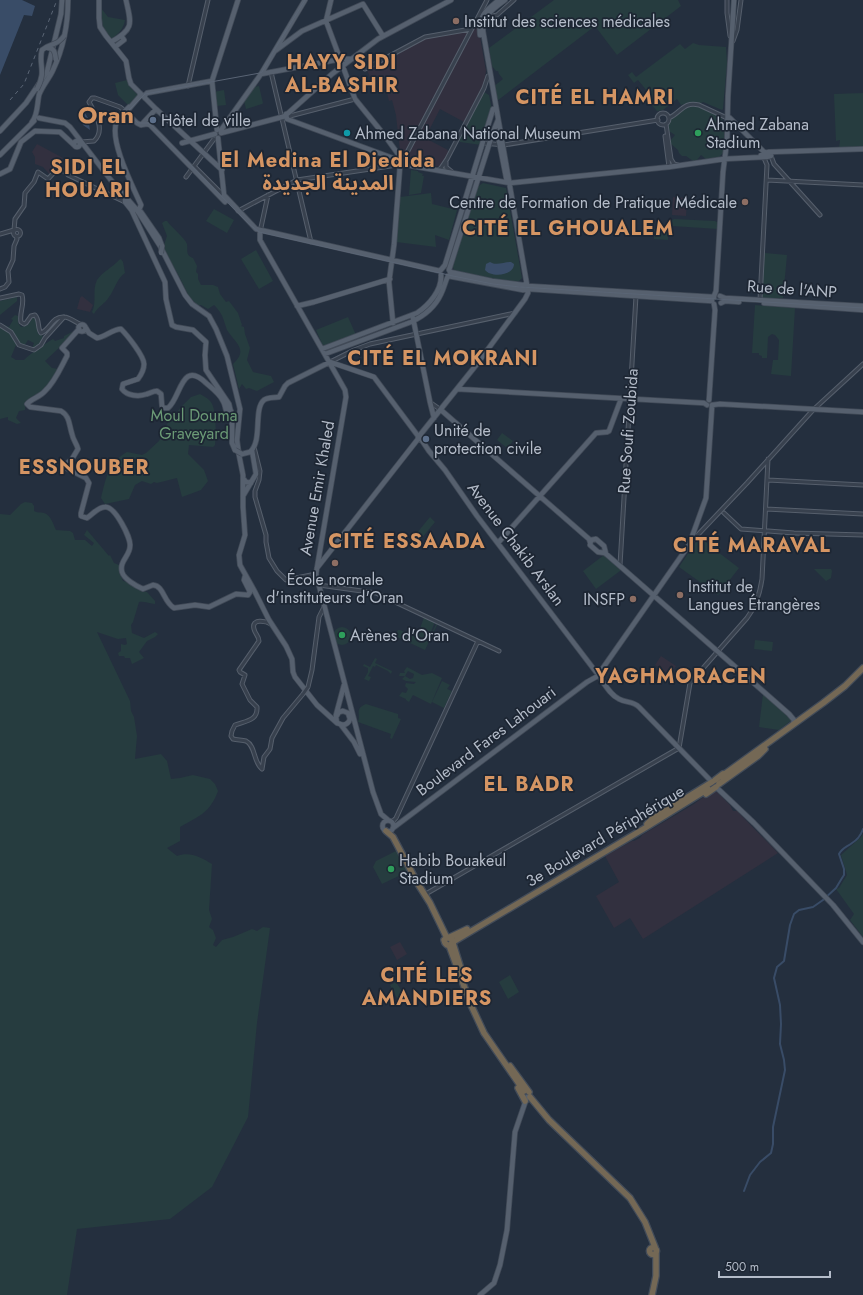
<svg xmlns="http://www.w3.org/2000/svg" width="863" height="1295" font-family="Jost,'Noto Sans Arabic',sans-serif">
<rect width="100%" height="100%" fill="#242f3e"/>
<!-- medical -->
<path fill="#32303f" d="M474,25H478L486,71L484,84L464,122L440,109L425,138L448,150L447,151H449L441,167L404,161Z
M460,32H466L468,33L434,98L431,99L432,103L405,154L400,151L396,115L392,100L389,101L387,93L390,92L389,88L376,92L367,70L426,38Z
M37,144L63,158L51,176L43,167L35,164V157L32,152Z
M673,197L687,198L686,216L672,215Z
M82,296L93,305L90,312L77,309L80,298Z
M661,656L676,666L670,675L655,665Z
M713,790H715L730,805L733,811H737L778,853L643,939L630,918L614,928L596,896L619,882L605,856L632,841H634L640,838L642,835L694,804Z
M400,942L407,954L397,960L390,947Z"/>
<!-- green -->
<path fill="#263c3f" d="M554,0H678L681,6L617,55L595,26L497,101L493,87L503,79L499,74L498,71H496L492,66L489,48Z
M101,8L108,17L125,20C124,28 118,35 111,39C102,28 101,22 101,8Z
M693,43L699,45L726,47L727,63L723,109L722,110L703,102L701,103L692,102L681,105L677,99L663,110L657,111L649,102L652,97L638,80L634,83L628,75L632,72L636,77L680,44L685,49Z
M127,80L130,87L139,96L129,106L118,95L115,83Z
M259,86L263,103L262,104L246,109L244,101L254,87Z
M224,90L226,105L216,106L214,92Z
M484,92L489,95L492,110L481,145L460,142L458,139Z
M863,93V147L839,149L840,140L836,141L834,94Z
M692,105L699,107L720,117L725,123L723,153L718,158L707,160L701,155L696,161H693L686,156H682L679,153L678,150L671,144L670,141L675,135L669,131C669,129 667,127 668,125C670,117 685,107 692,105Z
M411,170L418,171V172L423,174L422,176H424L421,193L409,195Z
M483,183L506,188L522,278L517,283L455,271L452,266L477,187Z
M431,193L432,204L457,210L449,240L435,235L436,247L396,242L400,197Z
M214,209L234,220L227,233L206,221Z
M674,219L715,221L718,223V229L672,226L671,221Z
M165,221H167C171,227 185,238 187,244C188,250 185,255 193,258L197,266L196,272L198,274V279L201,285H213L218,287L220,294L226,302L229,301L238,313L242,325L241,326L244,327L245,334L250,348L247,360L253,372L271,376L274,382L257,391L249,388L246,389L242,384L239,389L233,364C249,349 235,343 227,330C226,327 225,324 224,321C222,314 219,310 214,305L208,309L201,305H197L189,297L180,278L163,248L167,236L162,223Z
M654,229L668,230V240L654,239Z
M256,250L273,281L259,289L241,259Z
M765,253L787,255L783,298H761L763,254Z
M121,259L123,262L125,273C117,278 115,289 109,297C105,304 98,306 94,314L92,312C97,302 92,290 97,280C102,272 113,267 119,260Z
M17,297V301L0,315V301Z
M755,305L795,308L791,376L771,374L773,360H778L779,340L775,335L772,334L768,337L767,358H762V356L759,355V353H752Z
M15,315L18,316V323L21,327L28,325L34,316L36,318L38,334L42,335L43,338L40,344L35,349L32,348L34,343L28,340L24,346L16,345L11,357L16,360H24C32,352 43,345 53,339L55,341L64,338V336L76,330L77,331L45,361L52,368L58,369C54,375 51,383 46,388C37,397 26,394 25,410L19,411L16,418L21,423L17,424L8,420V417L0,419V323L9,327L13,320L11,319Z
M348,317L356,335L326,346H323L316,330Z
M200,394C203,396 208,398 210,401C217,408 216,436 215,445L213,447L189,445L188,454L204,470L208,481L201,490L182,497L177,478L157,483L154,482L151,484L142,481L135,485L129,499L105,504L101,498C106,478 108,463 127,452L142,455L146,453L159,441L167,424L181,407L191,397Z
M502,433L513,441L507,448L497,440Z
M25,502L32,503L34,506V511C37,513 40,512 44,513C51,515 53,524 56,530L70,531L73,533L75,540H85L92,546L94,543L84,535L87,530L109,556L110,555L114,563L119,565V572L123,581L128,582L142,591L147,592L155,601V604C149,604 145,601 139,602L133,622L131,625L132,633L144,638L155,632L158,634L155,637L147,641L139,652L144,658L132,664L130,658H125L124,656H119L118,653L121,651V644L125,645L127,644L126,638L118,639L97,632L130,701L131,711L134,717L137,736L135,759L161,754L167,761L171,779L180,778L193,775L210,779L215,784L218,791C210,813 199,816 180,827V841L167,848L177,856C189,851 201,857 212,864L209,910L212,919L209,927L213,930L216,938L213,945L216,947L222,940L233,937L252,929L257,931L263,927L270,928L257,1023L248,1117L212,1187L170,1219L77,1229L67,1295H0V514L10,515L21,504Z
M430,517L435,522L421,539L416,534Z
M702,539L712,547L716,544L721,548L718,552L739,568L718,595L679,567L695,543Z
M604,555L620,569V571L596,589L583,571Z
M814,569H831L832,571L831,578L826,581Z
M424,617L435,622L428,639H425L416,635L417,633L418,634L417,633L419,630H418L419,628L420,629Z
M438,623L425,650L395,636L398,630H400L422,640L428,641L436,624Z
M333 636a9 9 0 1 1 18 0a9 9 0 1 1-18 0Z
M755,640L773,642L772,651L754,649Z
M375,658L377,659L375,663L392,671L391,674L388,671L376,665L375,667L373,666L368,676L371,677L369,681L364,679L368,672V668L363,666L364,664L370,667Z
M407,667L422,675L432,673L442,678L431,704L413,695L409,702L406,700V699L399,696L402,692L406,693L408,689L405,686L406,683L414,684L416,682L406,681L402,679L405,676L410,679L413,678L414,674L408,671L405,676H399L400,673H405L404,671Z
M442,681L450,685L447,689L452,691L444,708L432,702Z
M763,694L792,720L779,730L759,727Z
M366,704L398,714V718L401,719L392,739L390,738L391,734L358,722C361,714 354,709 366,704Z
M863,834V937L850,920L854,914L836,889L839,888L847,875L841,855L861,837Z
M398,850L409,871L382,884L373,867L376,861Z
M510,975L519,992L508,999L499,982Z
M396,982L405,996L398,1000L390,985Z"/>
<!-- water -->
<path fill="#394c67" d="M0,0H22L35,6L32,16L24,15L0,75Z
M85,113L88,118L90,130L83,125L82,122H80L77,117Z
M490,262C496,266 504,262 511,262L514,264C514,276 491,278 485,270L486,264Z"/>
<g fill="none" stroke-linecap="round" stroke-linejoin="round">
<!-- canal -->
<path stroke="#394c67" stroke-width="2" d="M744,1191L750,1175L760,1162L771,1153L773,1144V1127L785,1070L784,1060L780,1044L781,1024L780,1005L774,978L777,967L784,961L790,925L794,914L799,910L813,907L823,900L836,888L842,878L844,875V869L839,854C842,848 847,847 852,843C857,840 861,835 863,829"/>
<!-- highway-tunnel -->
<path stroke="#3a4453" stroke-width="5.5" stroke-dasharray="5.5 3" stroke-linecap="butt" d="M708,789L722,779"/>
<defs>
<path id="minor" d="M727,0V13L730,36
M488,17L497,15L514,0
M733,41L737,30L741,0
M365,69L425,37L471,29
M271,72L311,242
M188,86L208,0
M657 119a6 6 0 1 1 12 0a6 6 0 1 1-12 0Z
M286,117L355,99
M669,118C681,113 683,101 699,105L727,118
M666,124L671,159L674,164L678,165
M665,136L669,167
M81,142L94,141C106,130 95,113 89,102L92,98H95L120,107L125,111
M483,143L504,145L658,120
M771,156L774,164L820,215
M402,162L487,0
M446,162V167L452,172
M195,167L224,196
M438,170L441,168L447,159L484,88L488,76
M186,177L214,139
M767,180L863,185
M238,211L297,180L397,165
M13.5 233a3.5 3.5 0 1 1 7 0a3.5 3.5 0 1 1-7 0Z
M14,230L15,219L24,206L25,193L34,182L38,172L48,179L59,167L68,175L125,202
M260,232L268,195
M0,234L14,230
M0,289L5,287L9,282L8,271L13,260L14,246L17,239L16,236
M0,298L19,294L22,295C25,304 19,313 21,322L24,324L26,323L31,316L35,315C40,320 37,328 41,333C50,330 52,316 64,317C70,317 76,323 82,325
M760,300L767,165L764,158
M0,325L11,332L19,345L34,350L41,345L45,338L64,317
M330,362L354,350L370,344L515,313
M431,403L441,410
M254,447L260,471L259,480L255,491V497L266,535V542L269,558L277,571L286,580L316,574
M768,480L863,485
M766,509L863,514
M724,513L741,529L794,533L863,535
M691,542L747,483L813,410L863,364
M620,565L636,296
M319,585L376,593L499,651
M308,687L312,670L319,617L324,607
M262,769C253,762 256,746 246,741C242,740 237,740 233,739L231,736L232,731L235,725C245,721 258,721 257,707L250,700L242,684L245,675L240,672L239,670L259,641C259,636 255,634 254,629C251,618 266,621 271,624
M262,769L264,757L270,749L272,738L283,718L303,694
M392,822L396,818L478,641
M424,895L679,748L690,683L747,618C756,606 760,593 762,579L768,459"/>
<path id="major" d="M99,0V18L100,27L106,36L126,61L129,78L131,84L156,109L222,170
M331,0L326,21L355,99L385,136L398,154L399,159
M505,0C493,9 483,15 483,31L527,285
M480,35C478,16 485,11 499,0
M111,42C135,29 131,23 126,0
M115,47L124,40L122,37
M275,51L302,31L363,4L383,36
M261,74L341,59H351
M212,81L238,0
M212,81L217,130
M145,98V95L147,93L212,81
M129,107C124,112 119,115 117,121C108,139 133,187 141,205L138,212
M126,112L137,123L141,125
M128,114V110L140,96V93
M286,114L287,119L398,160
M282,117L285,116L332,74L378,39L451,0
M39,118L65,123L70,127L110,179L137,210L160,246L185,295L192,304L209,316L216,329L227,356L240,409L237,440L239,455L243,475V507L245,535L239,555L240,565L255,592L269,620L286,646L292,659L293,672L295,677L317,705L337,723
M730,118L765,153
M32,122C38,115 37,104 39,95C42,86 49,79 53,70C63,49 68,24 68,0
M142,124L156,109
M141,125L147,124L150,125L225,202
M221,130L261,74L305,0
M0,131L26,103L47,72L61,14L62,0
M221,133L282,117
M498,136L507,182
M218,138L224,195L256,229L440,271L445,265L493,109
M74 144a3 3 0 1 1 6 0a3 3 0 1 1-6 0Z
M182,143L215,134
M769,152L863,149
M0,155L34,121
M401,164L402,160L399,159L397,164L398,166L401,164L510,183L669,167L724,159L766,157L771,156V153L769,152L763,153L761,155L763,157
M0,174L10,169L21,142L35,131L60,132L74,145
M125,197V202L133,212
M132,211L165,282L166,299L172,325L176,327L193,330L206,342L205,355L206,370L229,404L232,417V443L235,450
M141,212L159,238L162,246
M260,233V240L345,390L346,397L316,574L373,792L381,814L388,820
M449,270L493,132L498,120
M450,272L492,281L523,285
M448,276L523,290
M528,286V288L527,290L522,289L523,286L525,284L528,286L714,297
M528,289L712,301
M714,296L716,291L723,172L727,141L728,96L734,0
M720,296L725,298L863,306
M721,303L725,301L739,302
M764,303L863,310
M297,306L314,302L390,279
M413,318L430,402L434,418
M393,323L389,282L394,245L400,166
M78.5 328a3.5 3.5 0 1 1 7 0a3.5 3.5 0 1 1-7 0Z
M86,328L89,333L97,338C105,337 113,329 121,329C127,335 144,356 144,364C144,369 141,375 138,379L123,384L122,389C127,396 139,397 147,394C151,393 153,391 157,391L161,394L162,406L164,408H168C181,398 181,359 206,383C212,388 220,394 223,401C225,404 225,407 226,410L231,411
M79,329L62,348L67,353V356C61,367 55,382 45,391C40,397 31,399 27,404L30,407L61,411C70,416 69,425 72,434C73,440 77,444 78,449L72,459L66,464V468L86,478L89,483L81,513V516L87,518C93,514 98,507 105,507C115,506 131,538 130,546C130,556 119,561 122,572C124,579 136,586 143,589L153,585C164,586 163,601 174,608L195,605L209,607L236,594L248,595L250,592L244,580L245,576
M322,349L417,313C429,305 442,290 441,275
M325,354L411,322C424,316 435,307 441,294C444,288 445,282 448,276
M457,389L704,403L707,405
M709,400L715,310L714,304
M712,405L720,404L863,412
M441,410L589,539L590,542
M420,435L477,364L525,299L528,293L527,290
M421,439H418V436H421V439L429,451L445,470L477,516L596,672
M242,454L250,452C263,441 253,409 264,400C268,397 274,398 279,397L285,386L288,383L330,362L374,377L418,436
M243,478L246,482L251,483
M243,496L256,474L252,450
M498,543L596,433L607,432L609,431L621,399
M606,554L604,546L596,539L591,540L590,545L598,552L605,553L620,566L789,714L794,720L793,725
M317,568L418,439
M598,675L689,545L706,498L712,406
M598,675C604,683 610,695 619,699C626,703 633,701 639,707L712,782
M336,715L344,685
M350,719L348,713L343,711L339,712L336,717L337,723L343,725C349,724 350,720 351,715
M341,725L354,742L360,754
M716,787L754,823L833,905L863,942
M382.5 826a5.5 5.5 0 1 1 11 0a5.5 5.5 0 1 1-11 0Z
M393,828L587,682L596,677
M480,1295L494,1283L500,1265L507,1230L515,1132L527,1097"/>
<path id="highway" d="M722,776L823,703L845,686L863,668
M715,780L723,774
M719,784L758,756L765,749
M706,794L716,787
M647,824L652,819L712,782
M386,831L393,837L418,884L430,903L446,936
M450,937L467,929
M453,942L645,828L708,789
M452,943L450,945H447L445,943L444,940L448,937L452,940L461,969
M450,948L471,1005L484,1033L524,1091
M510,1066L529,1092
M518,1088L525,1101
M530,1097L549,1120L630,1198L645,1222L655,1247
M649.5 1251a3.5 3.5 0 1 1 7 0a3.5 3.5 0 1 1-7 0Z
M652,1295L656,1276V1253"/>
</defs>
<!-- minor casing -->
<use href="#minor" stroke="#565f6c" stroke-width="5"/>
<!-- major casing -->
<use href="#major" stroke="#414a57" stroke-width="6"/>
<!-- highway casing -->
<use href="#highway" stroke="#434c59" stroke-width="8"/>
<!-- minor -->
<use href="#minor" stroke="#38414e" stroke-width="3"/>
<!-- major -->
<use href="#major" stroke="#56606e" stroke-width="4.5"/>
<!-- highway -->
<use href="#highway" stroke="#746855" stroke-width="5.5"/>
<!-- tram -->
<path stroke="#5a6575" stroke-width="1" d="M305,0L276,47L262,72L260,73L145,94L129,110L130,115L138,123H148L154,128L248,223L259,232L453,276L493,284L520,287L863,308"/>
<!-- rail -->
<path stroke="#5a6575" stroke-width="1" stroke-dasharray="4 4" stroke-linecap="butt" d="M10,100L24,84L57,0"/>
<defs>
<path id="minor-bridge" d="M303,694L308,687"/>
<path id="major-bridge" d="M47,48C55,47 55,54 56,60
M37,89C47,70 38,65 42,50C51,42 56,47 64,36
M161,253L162,246
M235,450L242,454"/>
</defs>
<!-- minor-bridge casing -->
<use href="#minor-bridge" stroke="#565f6c" stroke-width="5" stroke-linecap="butt"/>
<!-- major-bridge casing -->
<use href="#major-bridge" stroke="#414a57" stroke-width="6" stroke-linecap="butt"/>
<!-- minor-bridge -->
<use href="#minor-bridge" stroke="#38414e" stroke-width="3"/>
<!-- major-bridge -->
<use href="#major-bridge" stroke="#56606e" stroke-width="4.5"/>
</g>
<!-- markers -->
<g fill="#8d6e63" stroke="#1d2633" stroke-width="1.5">
<circle cx="456" cy="21" r="4"/>
<circle cx="745" cy="202" r="4"/>
<circle cx="335" cy="563" r="4"/>
<circle cx="680" cy="595" r="4"/>
<circle cx="633" cy="599" r="4"/>
</g>
<g fill="#5c6f8a" stroke="#1d2633" stroke-width="1.5">
<circle cx="153" cy="120" r="4"/>
<circle cx="426" cy="439" r="4"/>
</g>
<circle fill="#0f9aa8" stroke="#1d2633" stroke-width="1.5" cx="347" cy="133" r="4"/>
<g fill="#2e9e5b" stroke="#1d2633" stroke-width="1.5">
<circle cx="698" cy="133" r="4"/>
<circle cx="342" cy="635" r="4"/>
<circle cx="391" cy="869" r="4"/>
</g>
<g text-anchor="middle" dominant-baseline="central" stroke-width="3.5" stroke-linejoin="round" paint-order="stroke">
<!-- poi labels -->
<g font-size="16" fill="#b4bcc9" stroke="#1d2633" text-anchor="start">
<text x="464" y="21">Institut des sciences médicales</text>
<text x="161" y="120">Hôtel de ville</text>
<text x="706" y="124">Ahmed Zabana<tspan x="706" dy="18">Stadium</tspan></text>
<text x="355" y="133">Ahmed Zabana National Museum</text>
<text x="737" y="202" text-anchor="end">Centre de Formation de Pratique Médicale</text>
<text x="434" y="430">Unité de<tspan x="434" dy="18">protection civile</tspan></text>
<text x="335" y="579" text-anchor="middle">École normale<tspan x="335" dy="18">d'instituteurs d'Oran</tspan></text>
<text x="688" y="586">Institut de<tspan x="688" dy="18">Langues Étrangères</tspan></text>
<text x="625" y="599" text-anchor="end">INSFP</text>
<text x="350" y="635">Arènes d'Oran</text>
<text x="399" y="860">Habib Bouakeul<tspan x="399" dy="18">Stadium</tspan></text>
</g>
<!-- street labels -->
<g font-size="16" fill="#b4bcc9" stroke="#1d2633">
<text transform="translate(792 289) rotate(4)">Rue de l'ANP</text>
<text transform="translate(628 431) rotate(-86)">Rue Soufi Zoubida</text>
<text transform="translate(317 488) rotate(-80)">Avenue Emir Khaled</text>
<text transform="translate(516 544) rotate(53)">Avenue Chakib Arslan</text>
<text transform="translate(486 741) rotate(-37)">Boulevard Fares Lahouari</text>
<text transform="translate(605 836) rotate(-31)">3e Boulevard Périphérique</text>
</g>
<!-- park labels -->
<g font-size="16" fill="#6b9a76" stroke="#1d2633">
<text x="194" y="415">Moul Douma<tspan x="194" dy="18">Graveyard</tspan></text>
</g>
<!-- district labels -->
<g font-size="20" font-weight="bold" letter-spacing="1" fill="#d59563" stroke="#1d2633">
<text x="342" y="62">HAYY SIDI<tspan x="342" dy="23">AL-BASHIR</tspan></text>
<text x="595" y="97">CITÉ EL HAMRI</text>
<text x="328" y="160">El Medina El Djedida<tspan x="328" dy="23">المدينة الجديدة</tspan></text>
<text x="88" y="167">SIDI EL<tspan x="88" dy="23">HOUARI</tspan></text>
<text x="568" y="228">CITÉ EL GHOUALEM</text>
<text x="443" y="358">CITÉ EL MOKRANI</text>
<text x="84" y="467">ESSNOUBER</text>
<text x="407" y="541">CITÉ ESSAADA</text>
<text x="752" y="545">CITÉ MARAVAL</text>
<text x="681" y="676">YAGHMORACEN</text>
<text x="529" y="784">EL BADR</text>
<text x="427" y="975">CITÉ LES<tspan x="427" dy="23">AMANDIERS</tspan></text>
</g>
<!-- town labels -->
<g font-size="24" font-weight="bold" fill="#d59563" stroke="#1d2633">
<text x="106" y="114">Oran</text>
</g>
</g>
<!-- scale -->
<path d="M719 1271v6h111v-6" fill="none" stroke="#b4bcc9" stroke-width="2"/>
<text x="725" y="1271" font-size="12" fill="#b4bcc9" stroke="#1d2633" stroke-width="3" paint-order="stroke">500 m</text>
</svg>
